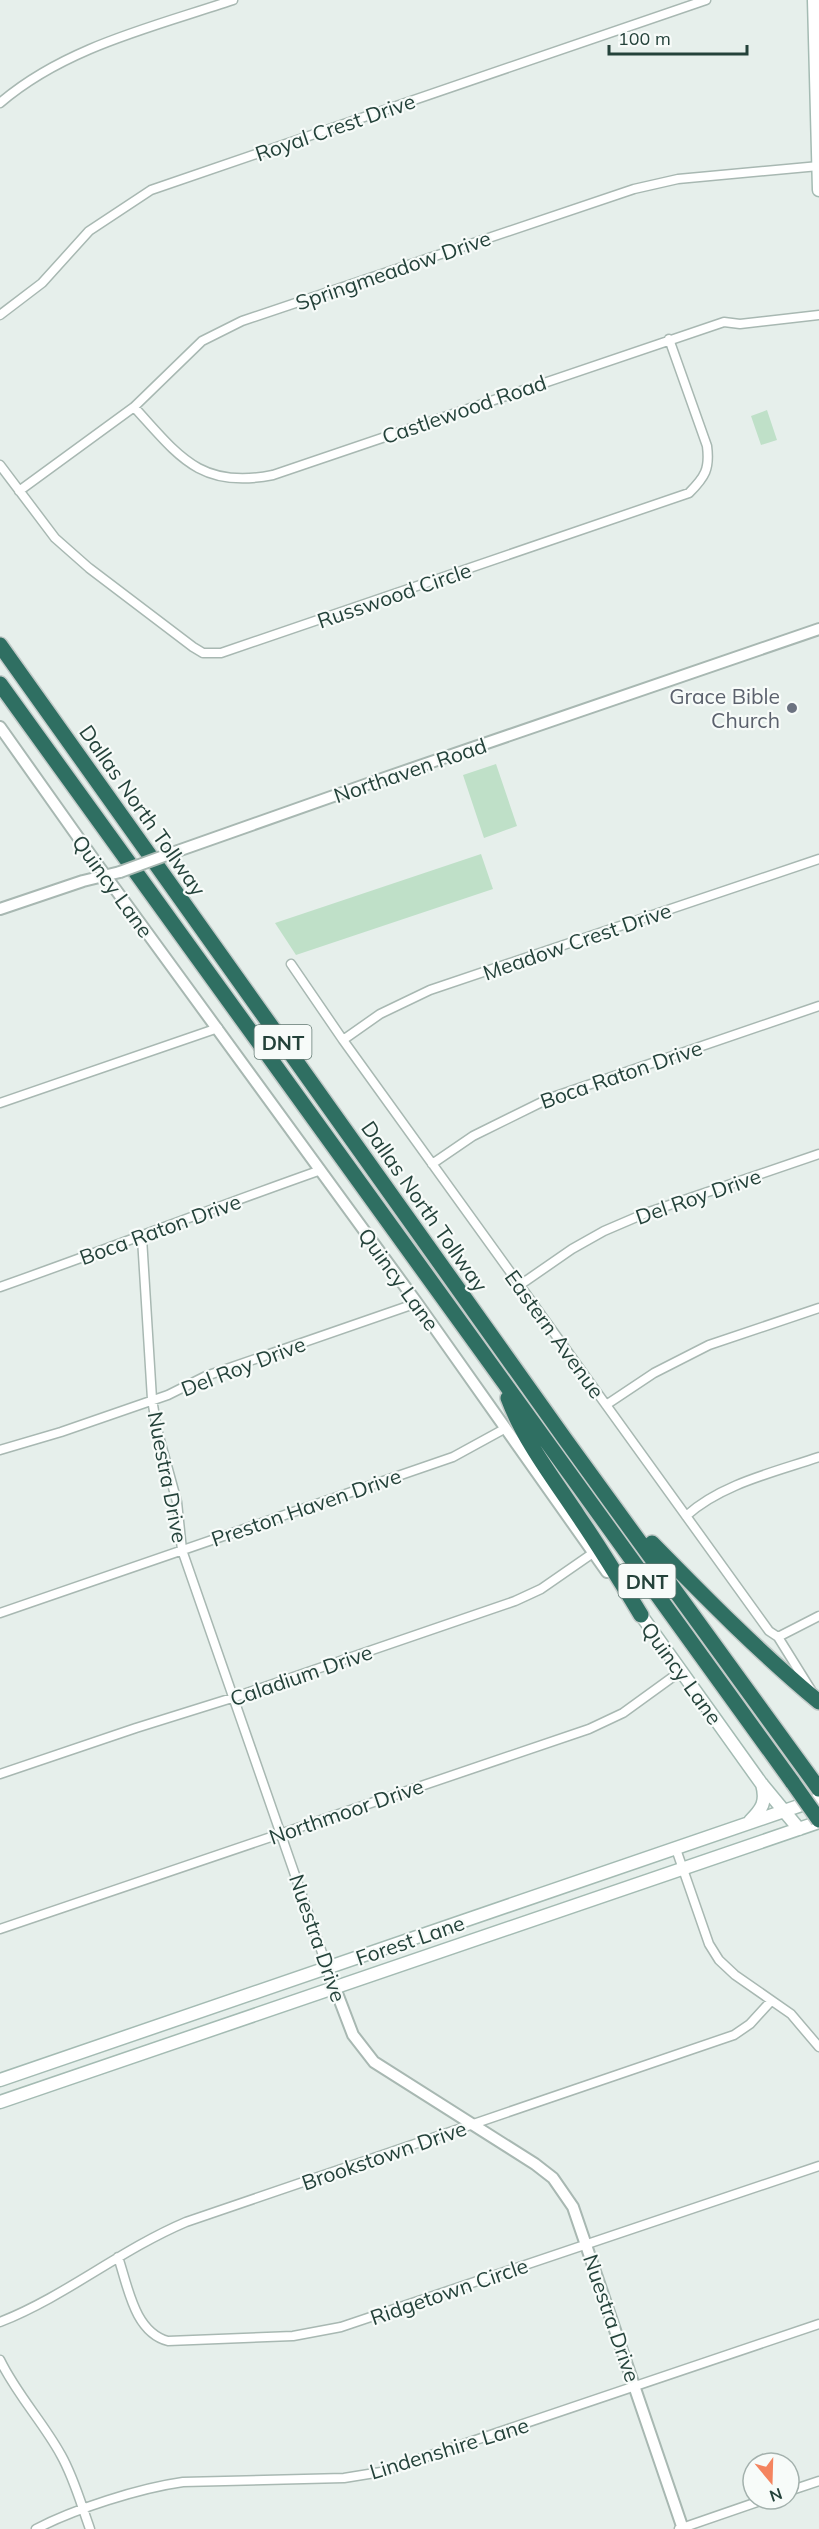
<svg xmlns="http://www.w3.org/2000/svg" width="819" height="2529" font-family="Mulish,sans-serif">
<rect width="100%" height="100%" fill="#e6efeb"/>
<!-- green -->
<path fill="#bfe0c8" d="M767,410L777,440L761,445L751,416Z
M496,764L517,826L484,838L463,775Z
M481,854L493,889L296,955L275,923Z"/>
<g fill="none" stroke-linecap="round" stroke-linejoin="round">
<defs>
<path id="minor" d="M0,103C65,47 153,27 233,0
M0,315L42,283L89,231L151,190L706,0
M134,407C178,455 200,490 273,475L724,322L740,324L819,315
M0,465L55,538L89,568L193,647L203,653H221L689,493C705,477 710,469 707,446L669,339
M19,491L134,407L202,341L242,321L634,189L678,179L819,166
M291,964L343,1040L769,1631L778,1637L811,1690
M343,1040L380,1014L430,990L819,859
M0,1103L218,1028
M432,1164L473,1136L550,1098L819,1006
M142,1238L152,1399L157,1429L177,1502L182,1550L327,1967
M520,1285L572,1249L604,1231L646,1213L819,1154
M0,1287C108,1249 213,1208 321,1170
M606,1405L654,1373L709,1345L819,1308
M0,1450L61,1432L168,1395L206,1376L417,1303
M686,1516C721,1484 775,1472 819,1457
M0,1613L453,1457L506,1428
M778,1637L819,1616
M0,1774L136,1728L232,1698L515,1601L541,1589L593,1553
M676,1849L709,1944L719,1960L735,1975L791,2014L819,2047
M0,1929L589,1729L623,1713L681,1671
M118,2257C128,2286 134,2332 168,2341L293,2336L341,2327L819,2166
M0,2322C66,2296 120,2250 186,2222L734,2035L750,2024L771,2001
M0,2360C17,2395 43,2422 61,2455C74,2478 81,2504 90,2529
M789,2491L819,2481
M36,2529C74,2509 140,2488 183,2482L344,2478L381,2472L819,2324
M679,2529L766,2499"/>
<path id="tertiary" d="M0,727L97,864L417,1303L607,1572
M172,853L376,781L819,629
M0,909L83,881L120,872
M327,1967L353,2035L374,2062L535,2164L553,2178L573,2207L683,2529"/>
<path id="secondary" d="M814,0L819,190
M641,1615L761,1783L799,1829
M750,1821C762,1809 767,1802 762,1784
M0,2080L819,1799
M0,2102L819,1822"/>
<path id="motorway" d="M0,645L565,1439L819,1789
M0,684L793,1783
M508,1398C524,1441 554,1479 579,1517C601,1549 621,1582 641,1615
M652,1543C706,1598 760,1653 819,1702"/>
</defs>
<!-- minor casing -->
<use href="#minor" stroke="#a8b8b2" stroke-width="11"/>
<!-- tertiary casing -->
<use href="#tertiary" stroke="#a8b8b2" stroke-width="14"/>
<!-- secondary casing -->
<use href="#secondary" stroke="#a4bbb3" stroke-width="15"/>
<!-- motorway casing -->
<use href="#motorway" stroke="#c2cac8" stroke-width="18"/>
<!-- minor -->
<use href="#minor" stroke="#fff" stroke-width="8"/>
<!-- tertiary -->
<use href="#tertiary" stroke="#fff" stroke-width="10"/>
<!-- secondary -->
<use href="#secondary" stroke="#fff" stroke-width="12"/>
<!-- motorway -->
<use href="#motorway" stroke="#2f6f62" stroke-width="15"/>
<defs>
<path id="tertiary-bridge" d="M120,872L172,853"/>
<path id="motorway-bridge" d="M793,1783L819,1820"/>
</defs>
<!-- tertiary-bridge casing -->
<use href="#tertiary-bridge" stroke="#a8b8b2" stroke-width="14" stroke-linecap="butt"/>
<!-- motorway-bridge casing -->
<use href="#motorway-bridge" stroke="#c2cac8" stroke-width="18" stroke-linecap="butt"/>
<!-- tertiary-bridge -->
<use href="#tertiary-bridge" stroke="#fff" stroke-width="10"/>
<!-- motorway-bridge -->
<use href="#motorway-bridge" stroke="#2f6f62" stroke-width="15"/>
</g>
<!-- markers -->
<circle fill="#6b7280" stroke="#f7fbf9" stroke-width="2" cx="792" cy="708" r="6"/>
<g text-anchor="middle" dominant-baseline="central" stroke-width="4.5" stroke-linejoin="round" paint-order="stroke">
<!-- shield labels -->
<g fill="#f7fbf9" stroke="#637a73" stroke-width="1.5">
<rect x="254.5" y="1025" width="57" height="34" rx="4.5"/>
<rect x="618.5" y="1564" width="57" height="34" rx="4.5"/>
</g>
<g font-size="20" font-weight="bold" fill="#24423a">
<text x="283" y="1042">DNT</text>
<text x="647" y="1581">DNT</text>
</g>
<!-- street labels -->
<g font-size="21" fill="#24423a" stroke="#f7fbf9">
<text transform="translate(335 127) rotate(-19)">Royal Crest Drive</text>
<text transform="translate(393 270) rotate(-19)">Springmeadow Drive</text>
<text transform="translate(464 409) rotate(-19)">Castlewood Road</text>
<text transform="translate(394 595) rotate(-19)">Russwood Circle</text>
<text transform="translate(410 770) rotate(-19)">Northaven Road</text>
<text transform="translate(143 810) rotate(55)">Dallas North Tollway</text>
<text transform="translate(113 886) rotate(54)">Quincy Lane</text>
<text transform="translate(577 941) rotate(-19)">Meadow Crest Drive</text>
<text transform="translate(621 1074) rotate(-19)">Boca Raton Drive</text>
<text transform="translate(698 1196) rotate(-19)">Del Roy Drive</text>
<text transform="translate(425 1206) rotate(55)">Dallas North Tollway</text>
<text transform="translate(160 1229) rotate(-20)">Boca Raton Drive</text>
<text transform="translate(399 1279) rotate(54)">Quincy Lane</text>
<text transform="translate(555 1334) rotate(54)">Eastern Avenue</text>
<text transform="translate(243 1366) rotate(-21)">Del Roy Drive</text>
<text transform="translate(168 1477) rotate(79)">Nuestra Drive</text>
<text transform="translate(306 1507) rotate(-19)">Preston Haven Drive</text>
<text transform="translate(682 1673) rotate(54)">Quincy Lane</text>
<text transform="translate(301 1675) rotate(-19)">Caladium Drive</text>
<text transform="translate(346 1811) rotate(-19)">Northmoor Drive</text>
<text transform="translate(318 1938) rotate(71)">Nuestra Drive</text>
<text transform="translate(410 1940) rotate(-19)">Forest Lane</text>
<text transform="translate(384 2155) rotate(-19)">Brookstown Drive</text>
<text transform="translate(449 2291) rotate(-19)">Ridgetown Circle</text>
<text transform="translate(612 2318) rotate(71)">Nuestra Drive</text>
<text transform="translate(449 2448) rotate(-17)">Lindenshire Lane</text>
</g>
<!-- worship labels -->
<g font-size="21" fill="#5b616d" stroke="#f7fbf9" text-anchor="end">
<text x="780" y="696">Grace Bible<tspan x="780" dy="24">Church</tspan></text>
</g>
</g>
<!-- north arrow -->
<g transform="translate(771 2481) rotate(161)"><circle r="28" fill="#f7fbf9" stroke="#a3b1ad" stroke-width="1.5"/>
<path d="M0-4.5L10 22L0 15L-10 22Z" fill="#f4845f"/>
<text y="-9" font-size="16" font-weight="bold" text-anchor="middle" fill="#24423a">N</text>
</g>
<!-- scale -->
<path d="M609 45v9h138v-9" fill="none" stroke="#24423a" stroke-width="3"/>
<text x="618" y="45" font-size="18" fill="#24423a" stroke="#f7fbf9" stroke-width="4.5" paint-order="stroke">100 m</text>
</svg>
